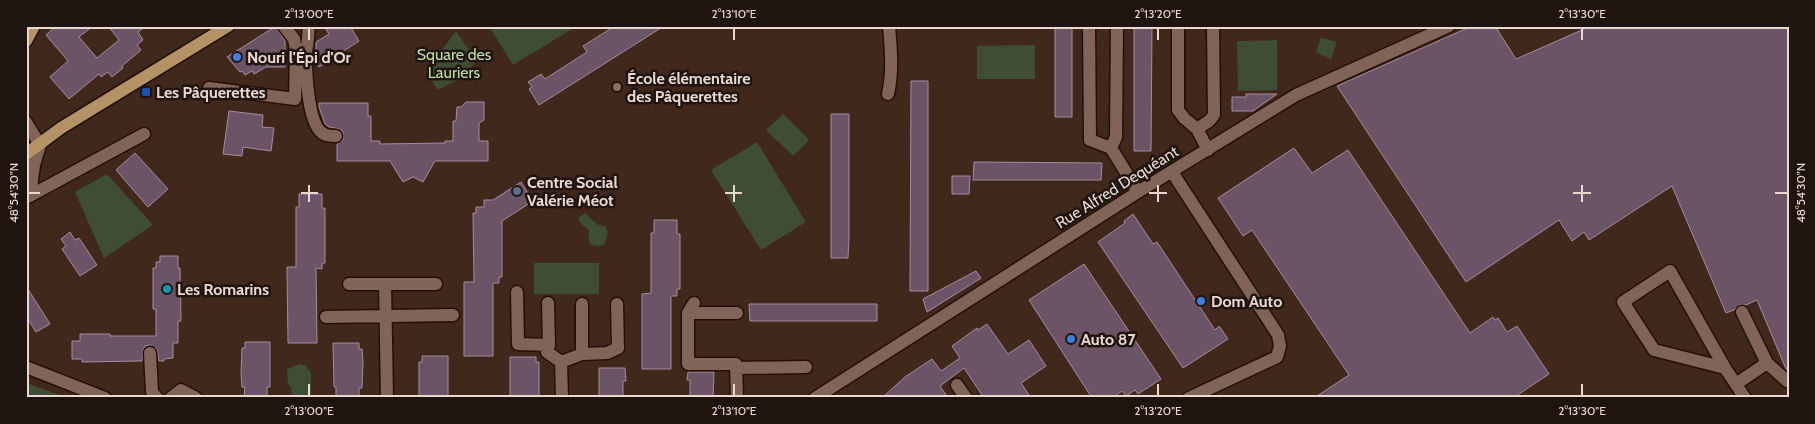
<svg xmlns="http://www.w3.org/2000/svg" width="1815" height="424" font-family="Cabin,sans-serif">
<rect width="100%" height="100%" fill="#41281d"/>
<!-- green -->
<path fill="#3f4c36" d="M489,26H577L513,65Z
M456,31L476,61L465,76L438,90L426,72Z
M1321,38L1337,42L1331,59L1316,52Z
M1277,40V90L1238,91L1237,41Z
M1035,45V79H977V46Z
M783,114L809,140L793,156L766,130Z
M757,142L806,222L761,250L711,170Z
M107,174L153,225L104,258L75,192Z
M585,213L598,225L605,226L608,233L604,245C591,248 587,243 589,230L581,224L578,218Z
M534,263H599V294H534Z
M300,364L306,366L311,373V398H292L291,387L288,384L287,369Z
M26,383L68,398H26Z"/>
<!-- building -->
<path fill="#6c5467" stroke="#a58b9f" d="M56,26H93L79,37L97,58L119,40L108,26H146L138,32L143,40L137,45L141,50L122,66L123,68L112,77L108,72L101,77L99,74L69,99L50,77L68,61L46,35Z
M276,26L285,41V67H266L254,74L252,71L245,75L242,71L240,72L227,57Z
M324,26H350L359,41L319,67L314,60V55H316V42L329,34Z
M615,26H664L539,105L529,89L532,87L528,82L541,74L545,79L587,52L583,46Z
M1055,26H1072V117H1055Z
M1134,26H1152L1151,151H1134Z
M1472,26H1495L1516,59L1591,26H1789V372L1786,369L1757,300L1746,305H1739L1734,310L1726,313L1672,186L1589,240L1584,232L1572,241L1559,220L1466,282L1337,86Z
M911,81H928V291H910Z
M1246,94H1277L1253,111H1232V97H1246Z
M466,102H484V120L479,123V141H488V161H435L423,182L413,177L403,182L390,161H337V144L343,140V132L340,129L329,127L325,124L319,107V103H368V116H371V141H380V144L445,143V141H453V121H456L457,107H461Z
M229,111L263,115L262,127L274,128L271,151L243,147L242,156L223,154Z
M831,114H849V239L848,258H831Z
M1294,148L1312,173L1348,150L1470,333L1493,317L1495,320L1498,318L1507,332L1517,326L1549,374L1513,398H1314L1349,375L1252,230L1243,236L1218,198Z
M135,153L168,189L148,207L116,170Z
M974,162L1102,163L1101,180H973Z
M952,176H970L969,194H952Z
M521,182L533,201L502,221V277H499V283H493V356H464V282H474L473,213H476V207H484V200H493Z
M299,194H322V208H325V263H322V269L316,268L317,343H288L287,267H296V207H299Z
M1133,214L1153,244L1157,242L1215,330L1219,326L1228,339L1183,368L1098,242L1125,223L1124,221Z
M654,220H677V234H680V289H677V296H671V369H642V294L651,293V233H654Z
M70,232L75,240L79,238L97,265L80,276L62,249L66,246L61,239Z
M160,256H178V268H180L181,321H178V343H173V358L164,359V361H159L157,349L150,345L145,346L143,350L142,361L82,362V359H72V341H80V334H110V336H156V309H153V268H156V262H160Z
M1084,264L1161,379L1138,394L1135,390L1126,396L1122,391L1112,398H1092L1029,300Z
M976,271L981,278L927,312L923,299Z
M26,286L50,324L36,332L26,316Z
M749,304H877V321H750Z
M987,324L1008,354L1029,340L1046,366L1021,383L1031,398H984L964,368L940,386L948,398H882L905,377L932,359L941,371L960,358L952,346L977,328L978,330Z
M245,342H270V387H267V397H244L245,387H242L241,373L242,348H245Z
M333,343H359V349H362L363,361L362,388H359V398L336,397V387H334Z
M422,356H448V398H419V362H422Z
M510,357H536V362H539V398H510Z
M599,368H625L626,381H623V398H599Z
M688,372H714L713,398H690V380H687Z"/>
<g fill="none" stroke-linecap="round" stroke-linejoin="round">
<defs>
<path id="minor" d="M308,26C310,35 306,47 306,57C306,73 308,127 324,134C327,136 332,136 336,136
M1089,26L1090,140L1111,148L1138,192
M1178,26V110L1184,118L1197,129L1209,121L1214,115L1213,26
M209,88L295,99L296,50L294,39L284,26
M888,94C893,72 891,49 889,26
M26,122L40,145L34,165L30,196
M1197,129L1208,150
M1111,148L1116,137L1117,26
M1172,172L1278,335L1280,346L1277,357L1189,398
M26,198L144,134
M349,284H436
M385,284L387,398
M517,292L518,344L549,345L547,352L561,362L562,398
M548,303L549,345
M694,303L688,313V364H736L737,398
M582,304V354
M1742,312L1767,363
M688,313H737
M326,317L453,315
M150,353L152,392L157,398
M561,362L582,354L607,353L618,348L617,304
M26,367L105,398
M736,368L806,367
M1725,368L1654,350L1623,302L1670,271L1725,368L1745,398
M1736,384L1767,363L1787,381L1789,380
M957,385L966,398
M171,398L181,390L196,398
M815,398L1138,192L1296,95L1449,26"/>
<path id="major" d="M26,41L34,26
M26,154L61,128L228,26"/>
</defs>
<!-- minor casing -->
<use href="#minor" stroke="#261006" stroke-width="15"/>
<!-- major casing -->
<use href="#major" stroke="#261006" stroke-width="15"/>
<!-- minor -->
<use href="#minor" stroke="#806458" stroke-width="12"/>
<!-- major -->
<use href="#major" stroke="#b39366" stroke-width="12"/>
</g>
<!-- ticks -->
<path fill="none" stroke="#e9d8d1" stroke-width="2" d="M309,28V40M734,28V40M1158,28V40M1582,28V40M309,185V202M734,185V202M1158,185V202M1582,185V202M28,193H40M301,193H318M725,193H742M1149,193H1167M1573,193H1591M1775,193H1788M309,384V396M734,384V396M1158,384V396M1582,384V396"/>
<!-- markers -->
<g fill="#3f7fe0" stroke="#1f140f" stroke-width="2">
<circle cx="237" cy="57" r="5"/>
<circle cx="1201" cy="301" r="5"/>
<circle cx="1071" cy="339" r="5"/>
</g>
<circle fill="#8d6e63" stroke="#1f140f" stroke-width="2" cx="617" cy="87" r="5"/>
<rect fill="#1a4fb4" stroke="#1f140f" stroke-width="2" x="141" y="87" width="10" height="10" rx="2.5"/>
<circle fill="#5c6f8a" stroke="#1f140f" stroke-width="2" cx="517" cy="191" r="5"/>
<circle fill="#0f9aa8" stroke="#1f140f" stroke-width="2" cx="167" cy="289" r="5"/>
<g text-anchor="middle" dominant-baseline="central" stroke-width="5" stroke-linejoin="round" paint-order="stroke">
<!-- park labels -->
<g font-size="16" fill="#bddfa4" stroke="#1f140f">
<text x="454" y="54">Square des<tspan x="454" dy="18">Lauriers</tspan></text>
</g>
<!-- poi labels -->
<g font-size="16" font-weight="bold" fill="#e9d8d1" stroke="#1f140f" text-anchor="start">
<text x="247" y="57">Nouri l'Épi d'Or</text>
<text x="627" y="78">École élémentaire<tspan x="627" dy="18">des Pâquerettes</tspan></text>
<text x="156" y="92">Les Pâquerettes</text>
<text x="527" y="182">Centre Social<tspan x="527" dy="18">Valérie Méot</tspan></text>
<text x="177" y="289">Les Romarins</text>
<text x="1211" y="301">Dom Auto</text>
<text x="1081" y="339">Auto 87</text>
</g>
<!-- street labels -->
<g font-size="16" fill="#e9d8d1" stroke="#1f140f">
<text transform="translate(1117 187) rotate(-32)">Rue Alfred Dequéant</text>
</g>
</g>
<!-- border -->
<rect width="1815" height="424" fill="none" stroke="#1f140f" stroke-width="55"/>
<rect x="28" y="28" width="1760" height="368" fill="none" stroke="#e9d8d1" stroke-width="2"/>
<g font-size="12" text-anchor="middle" fill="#e9d8d1">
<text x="309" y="18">2°13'00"E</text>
<text x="734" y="18">2°13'10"E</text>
<text x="1158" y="18">2°13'20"E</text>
<text x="1582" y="18">2°13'30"E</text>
<text transform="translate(14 193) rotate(-90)" y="4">48°54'30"N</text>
<text transform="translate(1801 193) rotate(-90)" y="4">48°54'30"N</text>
<text x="309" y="415">2°13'00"E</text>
<text x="734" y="415">2°13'10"E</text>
<text x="1158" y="415">2°13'20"E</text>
<text x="1582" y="415">2°13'30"E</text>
</g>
</svg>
